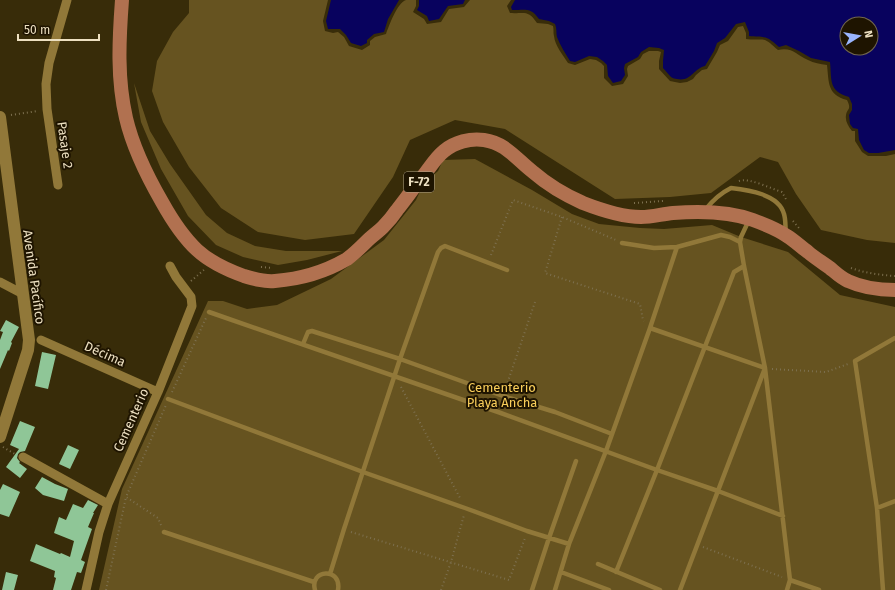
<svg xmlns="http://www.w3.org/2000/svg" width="895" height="590" font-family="'Fira Sans',sans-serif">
<rect width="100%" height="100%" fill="#382c09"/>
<!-- green -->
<path fill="#665320" d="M189,0H328L323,21L325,31L333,33L338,32L344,37L349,46L362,50L370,45V41L375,37L386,34C389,26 397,3 406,0C409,0 413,0 416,0V6L413,12L424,19L427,24L441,22L449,9L464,7L470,0H511L507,6L510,13C524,14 528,9 537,23L548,24L553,26C554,30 553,32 554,36C555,46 563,55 568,63L575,65L590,59L596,60L601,63L604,66V78L612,86L623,84L628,76L627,69L628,66L640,59L643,54L649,51H658L661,52L659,61V69L670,81L680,83L687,82L693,79L696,75L702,70L707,69L717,52L720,45L728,41L738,27L743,26L746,33V39C751,40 762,39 765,40C770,42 774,47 778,50C793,47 796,55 808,60C814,63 820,64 827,65C829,82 827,95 847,100C852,110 847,108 846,115C845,121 848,126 852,131H855V141L862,152L868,156H886L895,154V243L867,240L821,230L796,194L778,162L760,157L711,193L670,197L615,199L505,129L455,120L410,140L393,177L354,234L305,240L258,232L221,208L189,167L163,122L152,91L157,61L173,32L189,13Z
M134,83L150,131L170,164L206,215L227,233L255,246L286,251H342L307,260L278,265L243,257L216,245L188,216L161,169L141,122Z
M475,159L532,190L572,214L599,224L640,228L664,229L712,225L741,237L788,252L840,295L895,307V590H99L122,489L208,301H223L247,309L277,305L331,279L384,240L416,200L424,183L438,171L443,160Z"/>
<!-- water -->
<path fill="#08025e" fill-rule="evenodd" d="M331,0H399L388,19L384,32L374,34L367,40V43L361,46L351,43L346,35L340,29H328L326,21Z
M419,0H465L463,4L448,6L439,19L429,21L427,16L417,10L419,6Z
M515,0H895V150L878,153H869L864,150L859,140L858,129L853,128L850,124L849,115L852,110V104L849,97C828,91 832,80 830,62L811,58L799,51L786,45L779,47C765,34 766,38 749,36V32L745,22L736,24L725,38L717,43L714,51L705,66C693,69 691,82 677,79C676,79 672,78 671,77C669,75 665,70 663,68V61L664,50L659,48L649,47L641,52L638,57L625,64L624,68L625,75L621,81L613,83L608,76L607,65L603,61L597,57L589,56L575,62L570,61C565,53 560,45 557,37C556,32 557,29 555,24L549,21L539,19C531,7 525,10 512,10L511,7ZM847,24H871V48H847Z"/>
<!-- building -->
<path fill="#8fc697" d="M6,320L19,327L11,342L12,343L9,351L8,350L0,369V340L3,332L0,331Z
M42,352L56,355L48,389L35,386Z
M20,421L35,427L25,451L20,452L18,454L17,458L20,462L19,463L27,469L20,478L6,467L19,449L10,445Z
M68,445L79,450L70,469L59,464Z
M42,477L55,484L68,489L64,501L43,495L35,488Z
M3,484L20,492L9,517L0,514V490Z
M88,500L98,505L93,513H94L88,527L92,529L81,560L85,562L81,573L77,572L71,590H53L56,578L54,577L55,571L30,561L36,544L60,554L61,553L70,557L74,541L54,533L59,517L66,520L73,504L83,508Z
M6,572L18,575L14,590H2Z"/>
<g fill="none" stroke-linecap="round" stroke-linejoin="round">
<!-- path -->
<path stroke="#7d704f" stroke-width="2" stroke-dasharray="1 3" stroke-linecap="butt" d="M11,115L38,111
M739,181C748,177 772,189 782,192L787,201
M634,203L663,201
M562,217L545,273L640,304L643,320L644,321
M793,221L799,228
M491,255L513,200L562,217L616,240
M261,267L272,268
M851,268C865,273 880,275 895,276
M191,281L205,269
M772,369L826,372L848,364
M401,387L460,498
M505,390L535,302
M172,392L206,318
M3,447L15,454
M161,525L158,518L126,497L166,405
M351,532L509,580L525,538
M703,547L782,577
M106,590L126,497
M441,590L451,562L464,515"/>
<!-- lane -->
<path stroke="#917839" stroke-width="4.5" d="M706,209C713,200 721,193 731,188C748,190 779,194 784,214C786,220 785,227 786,233
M749,220L741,237L740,242L744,266L765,368L790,580L819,590
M622,243L654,248L677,247L721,235L730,237L740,242
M507,270L445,246L441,248L438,252L400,359L503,396L555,412L612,434
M209,312L498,412L657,470L718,491L783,516
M650,328L677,247
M303,344L308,332L312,331L315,332L400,359L344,529L330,574
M168,399L363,472L465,508L527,531L569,544
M877,508L895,501
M164,532L314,582
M598,564L660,590
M561,572L609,590
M616,572L657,470L734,272L744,266
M315,590C309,569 342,567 338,590
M532,590L549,538L576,461
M555,590L569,544L606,451L650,328L765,368L680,590
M787,590L790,580
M883,590L877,508L855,361L895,338"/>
<!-- street -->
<path stroke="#917839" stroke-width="9" d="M58,185L47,109L46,84L49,63L67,0
M0,282L23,294
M41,340L158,392
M23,457L108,504
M86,590L99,532L108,504L158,392L192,306L191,297L176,277L170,266"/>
<!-- secondary -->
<path stroke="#917839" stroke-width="12" d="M0,117L29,340L28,350L0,437"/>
<!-- primary -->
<path stroke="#b17150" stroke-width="14" d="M122,0C119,40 117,79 126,118C133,148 147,176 162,202C172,220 182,236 197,250C210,262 227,270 244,276C254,279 264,282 275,281C300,279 325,272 347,259C354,254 361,247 367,241C372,236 378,232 383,227C388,222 393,216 397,210C405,200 412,190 420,180C428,171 434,159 444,151C455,142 470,138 484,140C506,143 517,160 533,172C548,185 565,195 583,203C601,210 622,217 641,217C652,217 662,214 673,213C699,211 728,211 753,220C764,224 777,229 787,236C795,241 801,247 808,252C815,258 823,263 830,268C836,273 841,278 848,281C863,288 879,290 895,290"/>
</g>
<g text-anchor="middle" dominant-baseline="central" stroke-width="4" stroke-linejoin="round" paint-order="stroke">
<!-- shield labels -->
<rect fill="#1e1400" stroke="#afa387" stroke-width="1" x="404" y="172" width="30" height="20" rx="3"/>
<g font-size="12" font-weight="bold" fill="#ede0c1">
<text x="419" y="182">F-72</text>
</g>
<!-- street labels -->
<g font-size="13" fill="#ede0c1" stroke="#1e1400">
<text transform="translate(65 145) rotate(82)">Pasaje 2</text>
<text transform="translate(34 277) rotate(82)">Avenida Pacífico</text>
<text transform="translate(105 354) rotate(24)">Décima</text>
<text transform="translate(131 420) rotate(-66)">Cementerio</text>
</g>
<!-- park labels -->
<g font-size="13" fill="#f9ce5a" stroke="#1e1400">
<text x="502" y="387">Cementerio<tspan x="502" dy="15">Playa Ancha</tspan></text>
</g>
</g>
<!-- north arrow -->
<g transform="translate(859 36) rotate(79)"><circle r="19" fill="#1e1400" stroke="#71664d"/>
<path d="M0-3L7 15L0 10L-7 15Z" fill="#9ab5fd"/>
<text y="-6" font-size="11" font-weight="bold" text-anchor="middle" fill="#ede0c1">N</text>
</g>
<!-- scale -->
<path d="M18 34v6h81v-6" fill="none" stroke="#ede0c1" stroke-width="2"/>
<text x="24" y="34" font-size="12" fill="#ede0c1" stroke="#1e1400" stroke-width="3" paint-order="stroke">50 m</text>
</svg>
